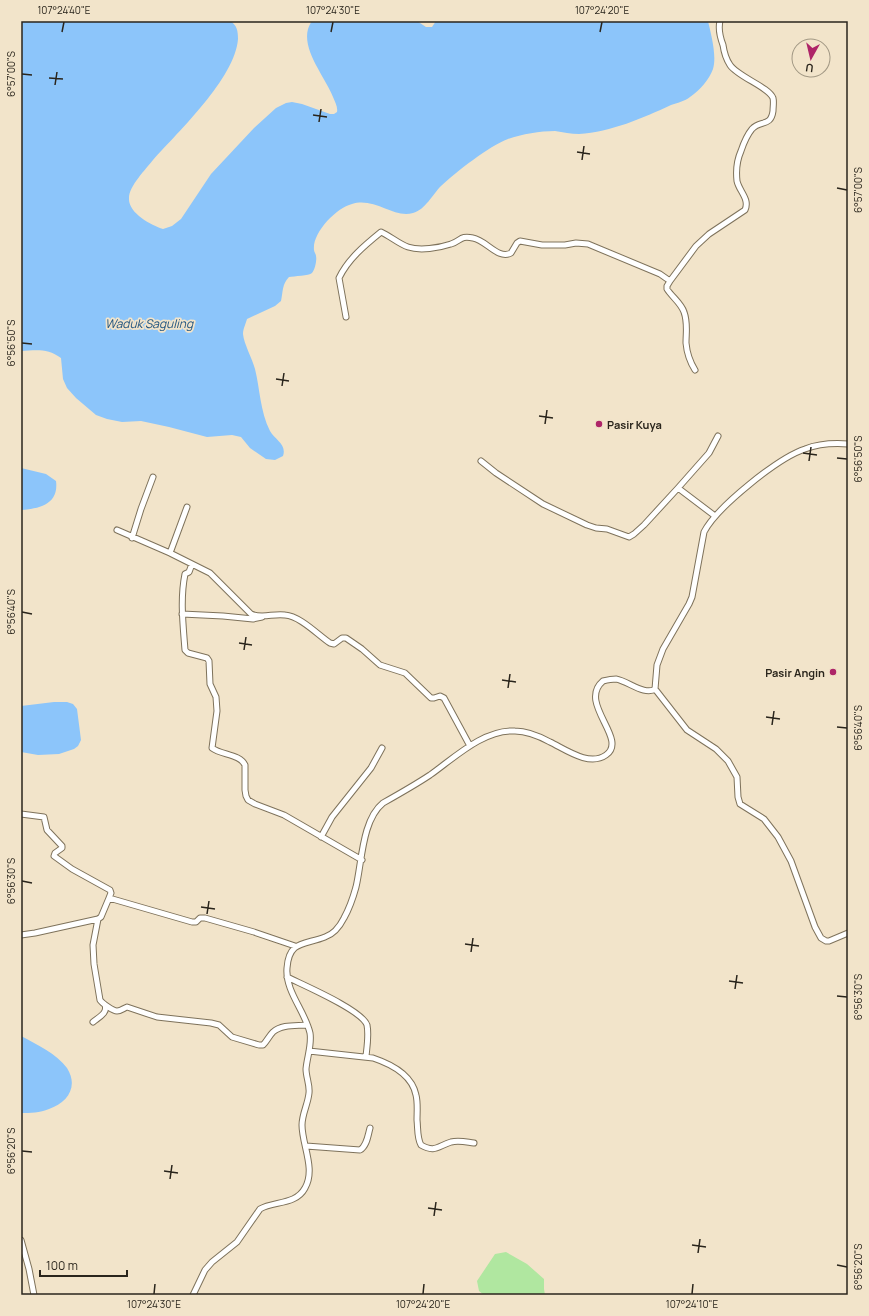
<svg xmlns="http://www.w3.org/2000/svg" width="869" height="1316" font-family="Manrope,sans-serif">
<rect width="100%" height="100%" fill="#f2e4ca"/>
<!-- green -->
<path fill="#b0e7a0" d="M506,1252L527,1264L544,1279V1289L545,1295H484L479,1291L477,1281L495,1254Z"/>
<!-- water -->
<path fill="#8cc5fa" d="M21,21H230C237,25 238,31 238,39C235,78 179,131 153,160C146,169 129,186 129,198C128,213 151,225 163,229L172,226L181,219L211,174L254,128L276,108L286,103L292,102L302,104L330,114H334L337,112C338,107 335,102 333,97C326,78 302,51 308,29C309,26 310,24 312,21H417L426,27H432L436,21H708C711,34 717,56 713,69C709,80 700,90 690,97C685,101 677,103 671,105C643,118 611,132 579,134C571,134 563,132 555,131C540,131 522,134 508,139C489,146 456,172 441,186C433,194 425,210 413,213C394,219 375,197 352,204C336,208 312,233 314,250C314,252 316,254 316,256C317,260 315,270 312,273C309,276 294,276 289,277C282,284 283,292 281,301L275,306L247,319C246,323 243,329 243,334C244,344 252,358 255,369C260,389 260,411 270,431C275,440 287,444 283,456L275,460L266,459L250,448L241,437L232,435L207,437L169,427L141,421L122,422L107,419L96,415L76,398L67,388L63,379L61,358C48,348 36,350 21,351Z
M21,468L46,474L56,481C59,504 40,509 21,510Z
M54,702H67L73,704L77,709L81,740L78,746L74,749L59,754L38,755L21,752V706Z
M21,1036C36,1044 57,1054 67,1068C79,1087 67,1103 49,1109C40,1113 30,1113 21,1113Z"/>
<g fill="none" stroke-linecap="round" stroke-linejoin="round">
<defs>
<path id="street" d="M670,281L667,286V289C672,297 681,303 684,312C688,323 686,332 686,343C687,354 690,362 695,370
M346,317L339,278C348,259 365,245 381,232C390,236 399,244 408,247C420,251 439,248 451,244C461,241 460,235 473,238C486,240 498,260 511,253L517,243L520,241L542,245H565L576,243L588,244L660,274L670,281L696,246L709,234L745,210C750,199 739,191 737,181C736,172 737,160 741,151C743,145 747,135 752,129C760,120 771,127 773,111C773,107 774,102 773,98C769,87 738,77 730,65C726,59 724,52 723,45C720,37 718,29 720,21
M481,461L496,473L543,504L587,525L596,528L607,529L629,537L634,534L644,525L678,488L709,453L718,436
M678,488L715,516
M117,530L170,553L210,573L251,614C262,619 274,613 285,615C300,616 318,635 330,643L334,644L342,638H346L362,649L380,665L405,673L431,698H434L440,696L444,698L470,746
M132,538L141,509L153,477
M170,553L187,507
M192,564L189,572L185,574C180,599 183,624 185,650L188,653L207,658L209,661L210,684L216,697L217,711L212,748C221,755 240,754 245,765V790L246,796L248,800L255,804L284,815L362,860
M182,614L223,616L253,619L262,617
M655,689L687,730L716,749L728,761L737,777L738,797L740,804L764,819L778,837L791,861L815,927L821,938L826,941H829L848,933
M21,814L44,817L47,830L62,846V848L55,853L54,856L72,869L110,890L111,893L109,898L192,922H196L200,918H205L254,932L295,946
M321,837L332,817L371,768L382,748
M98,919L93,945L94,964L100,1000C102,1003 113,1011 117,1011C121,1011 124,1008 127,1007L157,1017L211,1023L219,1025L232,1037L259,1045H263C267,1041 269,1036 273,1032C282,1024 296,1026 307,1025
M21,935L35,933L98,919L101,917L109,898
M287,977C303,985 362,1010 367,1025C369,1035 367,1047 366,1056
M93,1022C99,1017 108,1013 105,1005
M309,1051L373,1058C391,1064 412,1075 416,1095C418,1103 417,1112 417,1120C418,1129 417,1138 421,1145C435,1153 438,1146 451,1142C459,1140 466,1142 474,1143
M306,1146L360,1150C367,1146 368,1135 370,1128
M21,1240L29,1269L34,1295
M193,1295L205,1270L212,1262L237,1242L260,1209C274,1201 296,1205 305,1188C316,1169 302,1145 302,1125C302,1114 308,1104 309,1093C310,1085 306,1077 306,1069C307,1057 312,1045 310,1033C305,1011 285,991 287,968C289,940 305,945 325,937C334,934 340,926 344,918C349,909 353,898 356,887C362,862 362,820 383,803C399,794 415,785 430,775C454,758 484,729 515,731C527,731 539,736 550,742C565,749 589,767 606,755C629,739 577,703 603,681C607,680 611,679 616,679C628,681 645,696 655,689L657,665L663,649L689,604L692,597L704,532C717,507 778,458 805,449C818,444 834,443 848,444"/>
</defs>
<!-- street casing -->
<use href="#street" stroke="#7e725b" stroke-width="7"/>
<!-- street -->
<use href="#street" stroke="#fff" stroke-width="5"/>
</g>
<!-- ticks -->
<path fill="none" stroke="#2a251c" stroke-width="1.5" d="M62,32L64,22M331,32L333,22M600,32L602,22M22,74L32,75M49,78L63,79M55,85L57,72M313,115L327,117M319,122L321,109M577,152L590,154M582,160L584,146M837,188L847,190M22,343L32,344M276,379L289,381M282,386L284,373M539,416L553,418M545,424L547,410M803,453L817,455M837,458L847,459M809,461L811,447M22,612L32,614M239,643L252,645M244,650L246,637M502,680L516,682M508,688L510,674M766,717L780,719M772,725L774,711M837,727L847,728M22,881L32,883M201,907L215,909M207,914L209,901M465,944L479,946M471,952L473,938M729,981L743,983M735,989L737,975M837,996L847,997M22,1151L32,1152M164,1171L178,1173M170,1179L172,1165M428,1208L442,1210M434,1216L436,1202M692,1245L706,1247M698,1253L700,1239M837,1265L847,1267M154,1294L155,1284M423,1294L424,1284M692,1294L693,1284"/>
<!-- markers -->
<g fill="#ae2568" stroke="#f2e4ca" stroke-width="1.5">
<circle cx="599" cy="424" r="4"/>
<circle cx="833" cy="672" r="4"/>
</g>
<g text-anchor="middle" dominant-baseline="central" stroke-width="3.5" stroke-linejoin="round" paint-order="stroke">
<!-- poi labels -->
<g font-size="11" font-weight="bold" fill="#2a251c" stroke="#f2e4ca" text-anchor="start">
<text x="607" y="424">Pasir Kuya</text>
<text x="825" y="672" text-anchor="end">Pasir Angin</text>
</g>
<!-- water labels -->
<g font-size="12" font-style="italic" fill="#225580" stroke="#f2e4ca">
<text x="149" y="323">Waduk Saguling</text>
</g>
</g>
<!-- border -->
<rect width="869" height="1316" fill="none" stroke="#f2e4ca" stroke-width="44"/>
<!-- north arrow -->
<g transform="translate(811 58) rotate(188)"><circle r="19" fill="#f2e4ca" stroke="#a29884"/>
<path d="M0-3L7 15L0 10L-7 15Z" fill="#ae2568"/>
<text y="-6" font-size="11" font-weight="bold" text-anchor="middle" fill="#2a251c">U</text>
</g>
<!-- scale -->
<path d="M40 1270v6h87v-6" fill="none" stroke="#2a251c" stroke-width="2"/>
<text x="46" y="1270" font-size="12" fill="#2a251c" stroke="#f2e4ca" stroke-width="3" paint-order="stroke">100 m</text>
<rect x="22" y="22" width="825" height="1272" fill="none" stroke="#2a251c" stroke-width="1.5"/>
<g font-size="10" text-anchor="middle" fill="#2a251c">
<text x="64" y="14">107°24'40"E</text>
<text x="333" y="14">107°24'30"E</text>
<text x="602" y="14">107°24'20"E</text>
<text transform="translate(11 74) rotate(-90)" y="4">6°57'00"S</text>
<text transform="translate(858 190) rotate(-90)" y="4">6°57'00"S</text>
<text transform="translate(11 343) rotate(-90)" y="4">6°56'50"S</text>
<text transform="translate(858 459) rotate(-90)" y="4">6°56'50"S</text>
<text transform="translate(11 612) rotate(-90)" y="4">6°56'40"S</text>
<text transform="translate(858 728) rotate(-90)" y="4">6°56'40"S</text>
<text transform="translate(11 881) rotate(-90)" y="4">6°56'30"S</text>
<text transform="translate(858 997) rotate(-90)" y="4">6°56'30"S</text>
<text transform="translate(11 1151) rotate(-90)" y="4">6°56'20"S</text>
<text transform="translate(858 1267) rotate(-90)" y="4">6°56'20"S</text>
<text x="154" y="1308">107°24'30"E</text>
<text x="423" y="1308">107°24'20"E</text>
<text x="692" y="1308">107°24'10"E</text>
</g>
</svg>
